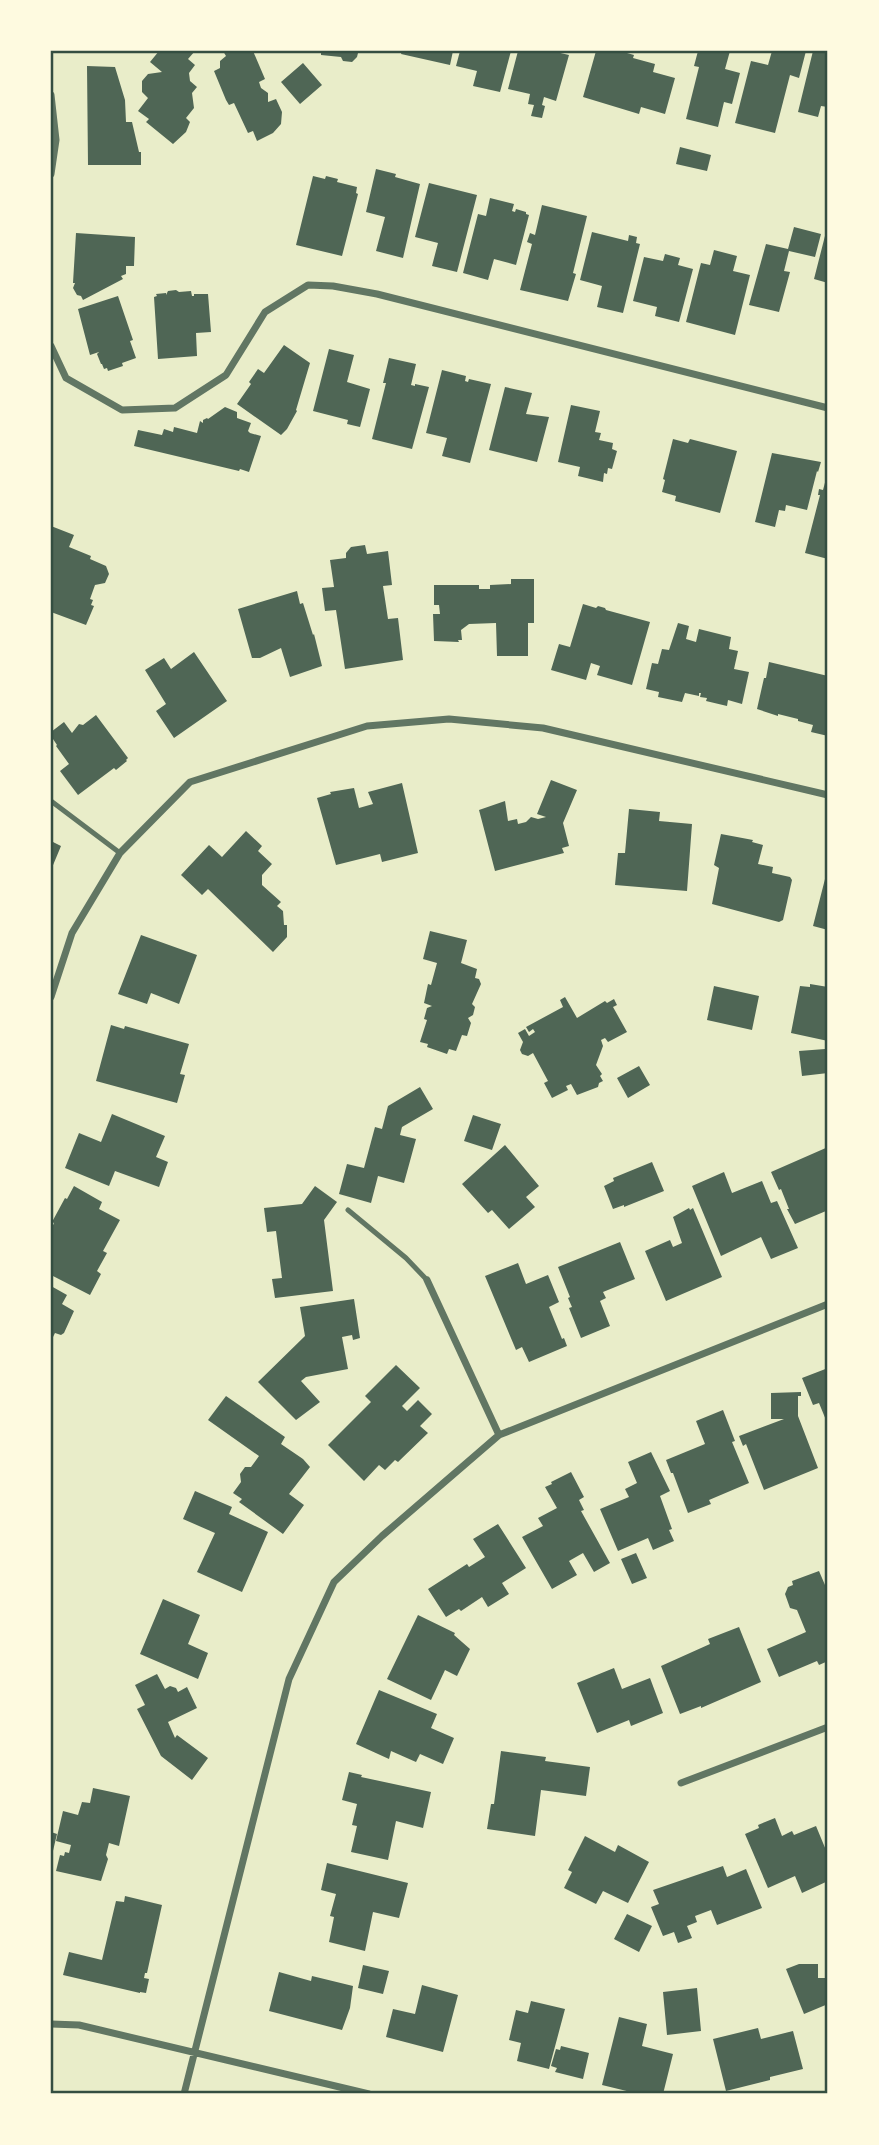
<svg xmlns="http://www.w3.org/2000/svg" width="879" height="2145" font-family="'Space Grotesk',sans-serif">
<rect width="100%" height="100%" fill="#e9edc9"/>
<!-- building -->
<path fill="#4f6655" d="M159,51H195L188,59L195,65L189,73L190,81L197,87L192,93L194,108L186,118L190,122L186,132L173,144L146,122L149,119L138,111L148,98L142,92V81L148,74L162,72L150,62Z
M223,51H253L265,79L259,82L261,88L268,93V102L276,99L282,112L281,124L273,133L257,141L253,131L248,133L234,103L229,105L226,100L214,71L220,68V61L226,56Z
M321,51H363V53H358L357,57L352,62L343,61L341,57L321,55Z
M402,51H453L450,65L401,54Z
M460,51H511L500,92L473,86L477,71L456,66Z
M518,51H552L569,55L556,101L544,97L542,105L545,106L542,118L531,116L534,105L528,104L530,94L508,89Z
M596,51H620L634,55L633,58L655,64L653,72L675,78L665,114L641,107L639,114L583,97Z
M698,51H730L725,69L740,73L732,104L724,102L718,127L686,119L699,67L694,66Z
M772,51H806L799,78L790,75L775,133L735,123L751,61L768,65Z
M813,51H828V107L821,106L818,117L798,112Z
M303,63L322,85L300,104L281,82Z
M87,66L115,67L125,100L126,122H132L139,152H141V165H88Z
M680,147L711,155L707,171L676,164Z
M376,169L396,174L395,177L420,184L403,258L376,251L385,217L366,212Z
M313,176L325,179L326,176L338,179L337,182L357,187L356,193L358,194L342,256L296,245Z
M429,183L477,195L457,272L432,266L438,243L415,237Z
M490,198L514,204L512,211L515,212L516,209L526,212V214L529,215L516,265L494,259L488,280L463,273L478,214L486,216Z
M542,205L587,216L573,273L576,274L568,301L520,290L532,244L527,242L530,233L535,235Z
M794,227L821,234L815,257L789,251L784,271L790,272L779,312L749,305L766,244L788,249Z
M827,228H828V283L814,279Z
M592,232L628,241L629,235L637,237L636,243L640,244L623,313L597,307L602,286L580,280Z
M76,233L135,237L134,266H126V274L121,276L123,279L83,300L81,296L77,295L73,288L75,283H73Z
M714,250L737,256L733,271L750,275L735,335L686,322L701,263L710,265Z
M665,254L680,258L678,265L693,269L679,322L655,316L657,307L633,301L644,257L663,261Z
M176,290L179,292L191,291L192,296H194V294H208L211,332L196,333L197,356L158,359L154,297L157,296L156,294L166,293V295L168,291Z
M118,296L133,340L130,341L136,358L122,363L123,366L108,371L107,368L104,369L102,364H101L97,354L99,352L90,355L78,309Z
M284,345L310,363L296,410L297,411L287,429L281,435L237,404L251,384L249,382L258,369L264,373Z
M329,349L354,355L347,382L370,389L360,427L347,424L348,420L313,411Z
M389,358L416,364L411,385L415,386V384L429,387L412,449L372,439L386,383H383Z
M442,370L466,376L465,381L468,382L469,379L491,384L470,463L442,456L447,438L426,433Z
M505,387L532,393L526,414L549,417L537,462L489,450Z
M571,405L600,411L595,432L601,433L599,440L613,443L612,449L617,451L612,469L608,468L607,474L604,473L603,482L578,476L580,467L558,462Z
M225,407L237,412V418L251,423L248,431L250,433L261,436L249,472L240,469L239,471L134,446L138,430L162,435L164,429L173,432L174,427L197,433L200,421L203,423V420L207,418L208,419Z
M673,439L688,443L690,439L737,451L720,513L675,501L676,496L662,492L665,480L663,479Z
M772,453L821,462L818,472L817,471L807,510L786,505L785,511L779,510L775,527L755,522Z
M827,475H828V559L805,553L820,495H818L819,489L823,490Z
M51,526L74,535L69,547L91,556L90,559L106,566L109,574L105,583L95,585L90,599L93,600L91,605L94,606L86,625L51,612Z
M365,545L367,554L388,551L392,585L383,586L388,619L398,618L403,660L345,669L336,610L325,611L322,588L334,587L330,560L346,558V553L351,547Z
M511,579H534V623H528V656H497L496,623L469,624L461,630L462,640H458L459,642L434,641L433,614H440L439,605H434V585H479V589H490V585L511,584Z
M297,591L300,604L303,603L313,635L314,634L322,666L290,677L281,648L260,658H252L238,609Z
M583,604L596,608L598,606L605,608L606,610L650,622L632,685L597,675L600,666L591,663L586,680L551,670L559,644L570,647Z
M678,623L689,626L686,639L696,642L699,629L731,637L729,649L738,651L734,669L749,672L742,704L728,700L727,706L706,701L707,698L700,697L701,693H699V696L685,693L682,702L658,697L659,692L646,689L652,663L658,664L662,649L669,650Z
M194,652L227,701L174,738L156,711L166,704L145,670L164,658L171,669Z
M769,662L828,676V736L811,732L813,725L798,721V719L778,714V716L757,709L764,678H766Z
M96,715L128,758L126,760L127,761L116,770L114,768L78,795L60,771L69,764L56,746L57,745L51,736V732L64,722L72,733L79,724L83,725Z
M551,780L577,790L563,823L569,846L562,848L564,853L495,871L479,810L505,801L508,821L517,819L518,824L526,822L531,817L538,819L546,817L537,814Z
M402,783L418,853L382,862L380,854L336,865L317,798L331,794L330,792L354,788L359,808L373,804L368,792Z
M629,809L660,812L659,821L692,824L687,891L615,885L618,853H625Z
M246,831L262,846L258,851L272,864L262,875V885L281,902L277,906L283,911L284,925H287V937L273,952L208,889L202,895L181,875L209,845L222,857Z
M721,834L753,840L752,842L763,845L758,864L773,867L772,873L790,877L792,880L783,920L779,922L712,904L719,868L714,865Z
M51,841L61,846L51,870Z
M825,879H828V930L813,926Z
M430,931L467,940L461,963L477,969L475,978L479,979L481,984L472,1004L475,1007L473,1015L468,1018L471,1023L467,1036L462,1035L456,1051L449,1049L447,1054L427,1047L428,1044L420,1042L427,1020L424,1019L427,1008L432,1006L424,1003L428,984L431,985L437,963L423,959Z
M141,935L197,955L179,1004L151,993L147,1004L118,994Z
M810,984L828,987V1041L791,1033L800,986L810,987Z
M714,986L759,996L752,1030L707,1020Z
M565,997L577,1018L605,1001L607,1003L614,999L617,1005L613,1007L627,1032L608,1042L605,1038L601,1040L603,1046L596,1065L602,1074L600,1076L603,1081L599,1083L598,1087L577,1095L571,1084L566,1086L568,1090L552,1098L544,1083L548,1081L533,1053L528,1056L522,1054L520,1050L523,1042L518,1033L525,1029L529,1036L535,1032L533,1029L529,1032L526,1027L563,1007L560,1000Z
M111,1025L124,1029L125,1026L189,1044L180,1074L185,1075L177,1103L96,1081Z
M828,1046V1073L802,1076L799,1051L825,1049V1047Z
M639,1066L650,1085L628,1098L617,1078Z
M420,1087L433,1109L402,1127L400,1135L416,1139L404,1183L378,1176L371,1203L339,1194L347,1164L364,1168L375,1127L382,1129L388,1106Z
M112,1114L165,1136L156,1157L168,1162L159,1187L115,1171L109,1186L65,1168L79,1133L101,1142Z
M473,1115L501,1124L492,1150L464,1141Z
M505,1145L539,1186L526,1197L535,1207L509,1229L492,1210L488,1213L462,1184Z
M828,1147V1207L825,1208L826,1211L795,1224L787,1209H789L781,1189L779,1190L771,1172Z
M652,1162L664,1191L624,1207V1205L613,1209L604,1186L614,1181L613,1178Z
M724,1172L732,1193L762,1181L771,1203L777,1201L798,1248L771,1259L761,1237L721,1256L692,1186Z
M74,1186L102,1202L99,1209L120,1220L103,1251L107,1253L97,1271L101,1274L90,1295L51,1275V1230L54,1223L52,1222L65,1198L67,1199Z
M315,1186L337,1202L324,1220L333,1291L275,1298L272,1279L282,1278L276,1231L267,1232L264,1208L302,1204Z
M689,1208L690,1210L693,1208L722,1277L666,1301L645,1251L670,1240L673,1247L682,1243L673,1217Z
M620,1242L635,1279L603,1292L606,1298L600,1301L610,1326L581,1338L569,1308L572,1307L568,1298L570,1297L558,1267Z
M518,1263L526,1284L548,1275L559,1302L549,1307L562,1339L564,1338L567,1346L529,1362L522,1347L516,1350L485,1276Z
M51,1286L67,1295L62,1304L74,1311L64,1333L61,1335L55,1333L51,1341Z
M354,1299L360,1338L353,1340L352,1335L342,1337L348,1369L306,1377L301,1381L320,1402L296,1420L258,1382L305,1336L300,1307Z
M396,1365L420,1388L402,1406L407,1411L418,1400L432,1414L420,1426L428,1433L398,1462L395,1460L385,1470L379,1465L364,1481L328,1445L371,1402L365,1396Z
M828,1368V1425L819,1403L813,1405L802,1378Z
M801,1392V1396H798V1416L818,1468L764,1490L746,1444L743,1446L739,1436L784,1419H771V1393Z
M226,1396L285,1437L281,1444L303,1459L310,1467L289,1494L304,1505L283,1534L239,1502L242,1499L233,1493L241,1482L240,1474L245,1467H251L259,1456L208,1420Z
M723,1410L735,1441L732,1442L749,1483L709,1500L711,1504L688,1513L673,1473H671L666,1460L705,1444L696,1421Z
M651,1452L670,1491L660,1496L672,1529L669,1530L674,1541L653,1550L648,1538L618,1551L600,1509L629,1497L625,1489L637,1483L628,1462Z
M571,1472L584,1497L579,1500L584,1510L581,1511L610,1563L594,1572L583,1553L569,1561L577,1575L552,1589L522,1537L543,1526L538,1518L557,1508L545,1487L552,1484L551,1482Z
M195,1491L232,1507L229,1514L268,1532L242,1592L197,1572L215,1533L183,1519Z
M498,1524L526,1568L502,1583L509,1594L488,1607L482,1597L461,1611L459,1609L446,1617L428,1589L467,1564L469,1567L485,1557L473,1539Z
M636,1553L647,1578L632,1584L621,1559Z
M819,1571L828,1592V1661L819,1665L817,1661L779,1677L767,1649L806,1632L797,1610L790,1608L785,1594L788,1587L793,1585L792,1581Z
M163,1599L200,1615L188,1644L208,1653L198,1679L140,1654Z
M418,1615L455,1633L454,1635L470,1649L457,1676L445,1670L431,1700L387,1679Z
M739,1627L761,1682L701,1708V1706L680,1714L661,1666L710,1644L708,1639Z
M614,1668L622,1689L650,1678L663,1713L631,1726L629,1720L597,1733L577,1683Z
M157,1674L165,1689L170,1686L176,1688L178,1692L187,1687L197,1708L168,1722L175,1738L177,1735L208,1758L192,1780L161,1756L137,1709L145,1705L135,1685Z
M379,1690L437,1714L431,1728L454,1738L443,1764L420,1754L416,1762L391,1751L389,1759L356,1744Z
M501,1751L546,1757L545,1761L590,1767L586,1796L541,1790L535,1836L487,1829L491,1804H494Z
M349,1772L362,1775L361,1777L431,1792L423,1828L396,1821L388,1860L351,1852L357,1826L352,1825L357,1804L342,1800Z
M93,1788L130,1796L119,1846L109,1843L106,1855L108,1859L101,1881L56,1871L60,1855L64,1856L65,1852L69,1853L71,1845L56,1841L63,1811L78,1815L82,1802L90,1803Z
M775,1818L782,1836L792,1831L794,1835L816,1826L828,1855V1881L802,1893L795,1876L768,1888L745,1834L759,1828L758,1825Z
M51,1832L57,1834L52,1855H51Z
M585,1836L615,1852L618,1845L649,1862L628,1903L603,1891L596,1904L564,1888L572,1872L568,1870Z
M327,1863L408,1883L399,1918L373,1912L365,1951L329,1942L334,1917L330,1916L336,1894L321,1890Z
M723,1866L727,1877L746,1869L762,1908L717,1925L711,1910L695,1916L697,1922L687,1926L692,1938L678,1943L674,1932L663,1936L651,1907L659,1904L653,1890Z
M125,1896L162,1905L147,1973H145L144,1978L149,1979L146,1993L140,1992V1993L63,1975L69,1952L102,1960L116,1901L124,1902Z
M627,1914L652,1926L639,1952L614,1939Z
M799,1964H818V1978H828V2004L804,2014L786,1969Z
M363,1965L389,1971L383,1994L358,1988Z
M279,1972L311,1981L312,1976L353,1986L350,2008L342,2030L269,2011Z
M422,1985L458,1995L443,2052L386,2037L393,2009L415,2014Z
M697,1988L701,2031L667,2035L663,1992Z
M531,2001L565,2009L549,2069L517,2061L521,2043L509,2040L516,2010L528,2013Z
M619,2017L647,2024L642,2046L673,2054L663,2094H639L602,2085Z
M758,2028L761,2039L793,2031L803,2069L770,2077V2080L726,2091L713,2039Z
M561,2046L589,2053L583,2079L555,2072L557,2068L551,2066L556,2049L560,2050Z"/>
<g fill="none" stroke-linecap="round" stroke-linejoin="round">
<!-- service -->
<path stroke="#617663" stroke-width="5" d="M51,801L120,853
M348,1210L406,1258L427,1280"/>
<!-- minor -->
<path stroke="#617663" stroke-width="7" d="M51,95L56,140L51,174
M51,346L66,378L122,410L175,408L226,375L265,312L308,285L333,286L377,294L828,408
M51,997L72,933L120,853L190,782L367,726L449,719L543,728L828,795
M427,1280L499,1435
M681,1783L828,1727
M51,2024L79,2025L369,2094
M184,2094L289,1679L334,1582L382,1536L499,1435L828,1304"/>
</g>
<!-- border -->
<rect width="879" height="2145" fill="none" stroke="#fefae0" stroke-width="105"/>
<rect x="52" y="52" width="774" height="2040" fill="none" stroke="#344e41" stroke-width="2.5"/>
</svg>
